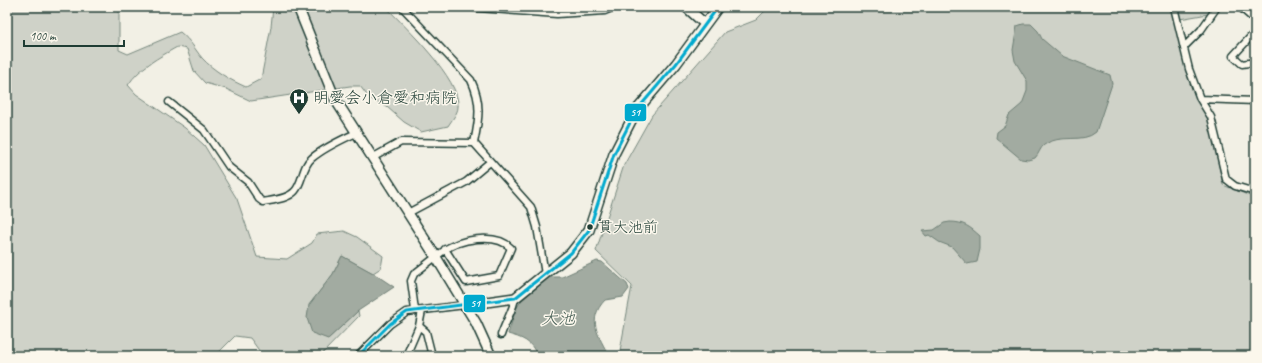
<svg xmlns="http://www.w3.org/2000/svg" width="1262" height="363" font-family="Caveat,'Klee One',sans-serif">
<rect width="100%" height="100%" fill="#f2f0e5"/>
<filter id="ink" filterUnits="userSpaceOnUse"><feTurbulence type="fractalNoise" baseFrequency=".025" numOctaves="2"/><feDisplacementMap in="SourceGraphic" scale="8" xChannelSelector="R" yChannelSelector="G"/><feConvolveMatrix kernelMatrix="1 2 1 2 8 2 1 2 1" color-interpolation-filters="sRGB"/></filter>
<g filter="url(#ink)">
<!-- green -->
<path fill="#cfd2c8" stroke="#77887e" d="M7,7H119V50L128,54L180,32C191,41 194,48 202,58C214,71 230,80 246,87L261,79L271,27L273,7H386C405,27 461,79 458,107C458,113 451,121 448,126L421,132L404,122L387,107L369,98L360,86H350L251,101L226,89L205,83L194,71L187,49L177,47C158,58 140,67 128,85L136,94L185,128L204,145L237,199L257,257L287,259L312,243L317,234L344,231L357,237L383,256L381,268L373,273L342,256L333,274L309,305L328,339L358,311L359,316L320,356H263L250,338L235,336L219,352L218,356H7Z
M769,7H1211L1208,14L1174,20L1188,65V78L1209,118L1223,185L1255,198V356H619L632,286L596,251L624,165L652,115L725,32L756,20Z"/>
<!-- water -->
<path fill="#a2aba1" stroke="#6e7f75" d="M1023,24H1031L1038,31L1042,39L1062,56L1110,75L1112,84L1096,132C1083,144 1060,133 1044,145C1040,148 1039,154 1035,158L1028,160L1021,159L996,138L997,132L1005,126L1009,115L1022,104L1027,91V81L1015,61L1013,50L1017,26Z
M950,222C964,222 970,227 980,236V249L977,262L967,264L952,247L939,242L929,235L926,236L922,231L934,230L944,223Z
M342,256L373,273L394,287L358,311L328,339L312,333L307,318L309,305L333,274Z
M597,261L602,262L627,284L629,289L623,297L605,300C586,320 599,336 609,356H537C532,341 522,338 508,334L516,309L521,301L538,286L548,277H562Z"/>
<g fill="none" stroke-linecap="round" stroke-linejoin="round">
<defs>
<path id="street" d="M402,7L471,80C482,103 479,119 474,143
M465,7L557,14L605,11L614,7
M1174,7L1189,69L1200,99L1211,117L1226,179L1235,186L1255,192
M1240,7L1255,20
M1255,32L1233,56L1242,64L1255,62
M1184,47L1201,30L1217,7
M1200,99L1255,101
M169,102L204,130L229,167L248,182L259,199L263,202C273,200 288,199 295,191C303,182 302,166 312,158C325,147 341,140 356,133
M372,158L401,142L474,143L531,207L537,227L545,274
M408,213L466,182L490,162
M415,310L411,281L414,274L442,252C458,239 496,232 511,248L499,276L466,282L445,249
M419,326L426,332L432,356
M501,335C505,323 514,308 515,298
M358,356L390,324L407,312L465,305
M406,356L419,326L422,311"/>
<path id="secondary" d="M298,7L335,99L436,257L476,323L491,356
M686,7L705,24
M465,305L515,298L571,253L589,230L614,154L636,111L676,64L718,7"/>
</defs>
<!-- street casing -->
<use href="#street" stroke="#1f3d34" stroke-width="9"/>
<!-- secondary casing -->
<use href="#secondary" stroke="#1f3d34" stroke-width="12"/>
<!-- street -->
<use href="#street" stroke="#fbf7ec" stroke-width="6"/>
<!-- secondary -->
<use href="#secondary" stroke="#fbf7ec" stroke-width="9"/>
<defs>
<path id="bus-1" d="M358,356L390,324L407,312L515,298L571,253L589,230L614,154L636,111L676,64L718,7"/>
</defs>
<!-- bus-1 casing -->
<use href="#bus-1" stroke="#fbf7ec" stroke-width="6"/>
<!-- bus-1 -->
<use href="#bus-1" stroke="#00a9ce" stroke-width="3"/>
</g>
</g>
<!-- icons -->
<defs>
<symbol id="hospital-pin" viewBox="-11 -11 22 30"><path d="M0 17L-7.5 6A9.5 9.5 0 1 1 7.5 6Z" fill="#1f3d34" stroke="#fbf7ec"/><path d="M-5-5h3v3.5h4V-5h3V5h-3V1.5h-4V5h-3Z" fill="#fff"/></symbol>
</defs>
<g fill-rule="evenodd">
<use href="#hospital-pin" x="288" y="87" width="22" height="30"/>
</g>
<!-- markers -->
<circle fill="#1f3d34" stroke="#fbf7ec" stroke-width="1.5" cx="590" cy="227" r="3.5"/>
<g text-anchor="middle" dominant-baseline="central" stroke-width="3" stroke-linejoin="round" paint-order="stroke">
<!-- bus labels -->
<g font-size="15" fill="#1f3d34" stroke="#fbf7ec" text-anchor="start">
<text x="598" y="227">貫大池前</text>
</g>
<!-- poi labels -->
<g font-size="16" fill="#1f3d34" stroke="#fbf7ec" text-anchor="start">
<text x="313" y="98">明愛会小倉愛和病院</text>
</g>
<!-- water labels -->
<g font-size="17" font-style="italic" fill="#465e55" stroke="#fbf7ec">
<text x="558" y="318">大池</text>
</g>
</g>
<g stroke="#fbf7ec" stroke-width="1.5">
<rect x="624" y="103" width="23" height="19" rx="4" fill="#00a9ce"/>
<rect x="463" y="294" width="23" height="19" rx="4" fill="#00a9ce"/>
</g>
<g font-size="11" text-anchor="middle" font-weight="bold" fill="#fff">
<text x="635" y="116">51</text>
<text x="475" y="307">51</text>
</g>
<!-- margin -->
<rect width="1262" height="363" fill="none" stroke="#fbf7ec" stroke-width="24"/>
<rect x="12" y="12" width="1238" height="339" fill="none" stroke="#1f3d34" stroke-width="1.5" filter="url(#ink)"/>
<!-- scale -->
<path d="M24 40v6h100v-6" fill="none" stroke="#1f3d34" stroke-width="2"/>
<text x="30" y="40" font-size="12" fill="#1f3d34" stroke="#fbf7ec" stroke-width="3" paint-order="stroke">100 m</text>
</svg>
